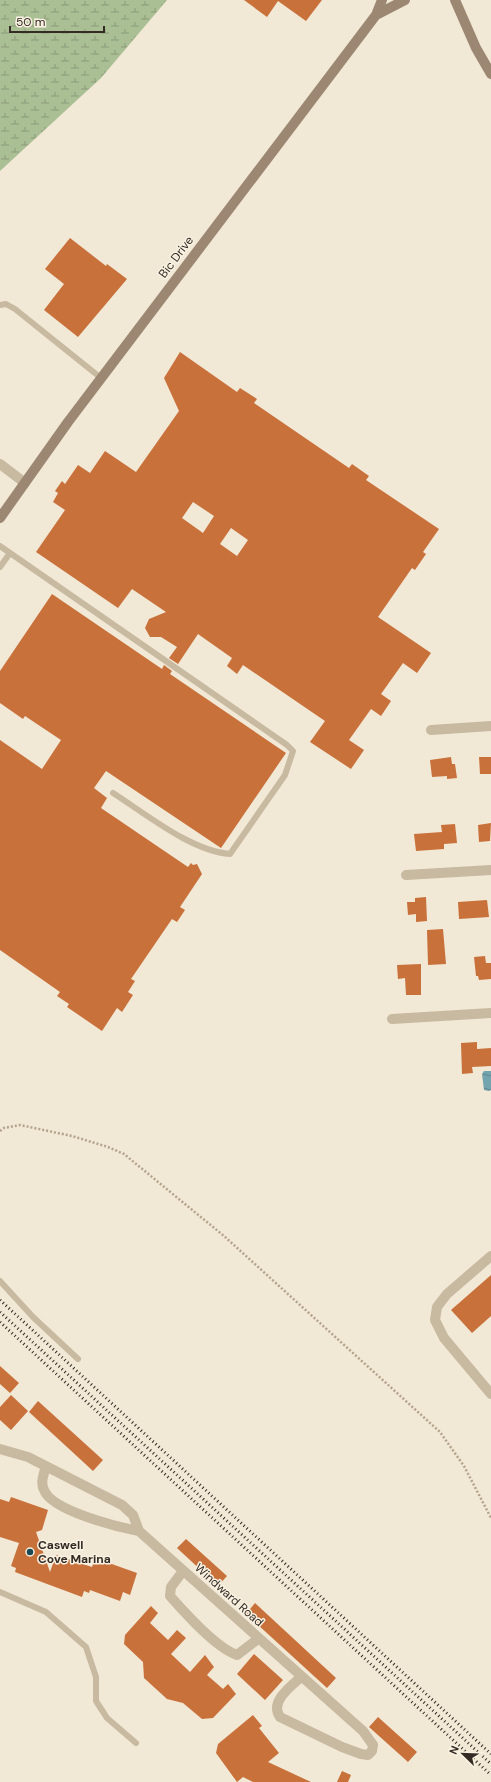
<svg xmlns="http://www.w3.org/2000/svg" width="491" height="1782" font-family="'DM Sans',sans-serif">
<defs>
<pattern id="wetland-marsh" width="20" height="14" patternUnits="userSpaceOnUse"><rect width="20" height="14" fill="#abbf95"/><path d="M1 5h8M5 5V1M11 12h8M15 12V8" fill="none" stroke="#8c9b79"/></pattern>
<pattern id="water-ripples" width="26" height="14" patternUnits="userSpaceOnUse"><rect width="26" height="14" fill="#74a4ae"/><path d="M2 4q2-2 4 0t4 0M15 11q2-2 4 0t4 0" fill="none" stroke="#60868d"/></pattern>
</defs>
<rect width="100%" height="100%" fill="#f1e8d5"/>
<!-- wetland -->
<path fill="url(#wetland-marsh)" d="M0,0H167L101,78L0,171Z"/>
<!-- water -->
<path fill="url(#water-ripples)" d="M484,1071H491V1090L489,1091L484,1090L482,1074Z"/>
<!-- building -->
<path fill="#c9713b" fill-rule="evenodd" d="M244,0H322L306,21L278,1L267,17Z
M70,238L106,266L107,264L127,279L78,337L44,310L64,284L45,269Z
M180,352L237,392L240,388L257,399L254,403L349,468L352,464L369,476L366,480L439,529L423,552L426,554L415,570L412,568L378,617L431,653L417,673L403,663L381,694L391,701L381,716L371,709L349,740L364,750L351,769L310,742L325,721L243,665L237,674L227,666L232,658L198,634L178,664L169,658L177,647L161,637H150L145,628L149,619L166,612L132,589L118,608L36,552L65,510L53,502L58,493L55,491L62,481L65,484L78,465L90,473L105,451L136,472L179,411L164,378ZM193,502L214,516L203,533L182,518ZM231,528L248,540L237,556L220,544Z
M52,594L162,669L164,665L172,671L170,674L286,753L221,848L106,771L94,788L107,798L101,808L188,867L191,863L193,865L197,864L202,874L180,907L185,910L177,922L172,919L131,979L135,981L128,992L133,995L122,1012L117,1008L102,1031L67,1007L69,1004L57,996L60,992L0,950V740L42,769L61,740L25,716L23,719L0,703V671Z
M451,757L452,764H455L457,778L447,779V776L432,777L430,760Z
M479,757H491V774H480Z
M491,823L490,841L479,842L478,825Z
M455,824L457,843L444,844V849L416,851L414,834L442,832L441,825Z
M426,897L427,921L416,922V914L408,915L407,902H415V898Z
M487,900L489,917L459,919L458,902Z
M443,929L446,964L428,965L427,930Z
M485,956L486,963H491V979L479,980L478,976H476L474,957Z
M421,964V995H406L405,978L398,979L397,965Z
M477,1042V1049L491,1048V1066L472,1067L473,1073L462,1074L461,1043Z
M491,1275V1316L472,1333L451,1310Z
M0,1366L19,1383L10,1393L0,1384Z
M11,1395L28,1411L11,1430L0,1420V1407Z
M38,1401L103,1460L93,1471L29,1412Z
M11,1497L48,1510L42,1530L36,1532L50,1572L56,1555L92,1567L95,1558L137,1573L130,1595L123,1592L120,1601L90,1590L89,1593L84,1591L82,1597L15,1572L16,1568L11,1566L19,1543L0,1537V1499L9,1502Z
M186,1539L227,1576L218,1586L177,1548Z
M255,1603L336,1678L327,1688L246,1614Z
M151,1606L158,1613L150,1623L168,1640L177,1630L186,1638L171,1654L190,1672L205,1655L214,1667L207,1675L223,1689L228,1684L236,1694L213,1718L202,1719L183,1703L167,1699L144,1678L143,1662L124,1644L125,1635Z
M254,1654L283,1680L265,1700L237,1674Z
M253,1715L262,1726L259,1728L279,1753L268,1762L311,1782H253L243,1777L237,1782L216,1753L218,1744Z
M378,1717L417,1752L408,1762L369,1727Z
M342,1771L351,1775L348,1782H337Z"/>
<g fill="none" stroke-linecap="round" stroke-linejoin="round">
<!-- path -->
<path stroke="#b4a38c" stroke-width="2.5" stroke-dasharray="2 2" stroke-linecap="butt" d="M0,1131L4,1128L20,1125L72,1136L108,1147L124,1154L224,1236L440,1432L464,1466L491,1518"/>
<!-- lane -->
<path stroke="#c8b9a1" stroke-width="6" d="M0,305L6,304L15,309L101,378
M0,546L287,745L293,751L285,775L230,854C191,851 146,814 113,793
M0,567L10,553
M0,1281L33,1317L78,1359
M0,1592L46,1612L86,1647L96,1677V1701L107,1718L136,1743"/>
<!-- street -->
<path stroke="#c8b9a1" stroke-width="10" d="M0,464L25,483
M431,730L491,726
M406,875L491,870
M392,1019L491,1013
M491,1256L447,1294L437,1307L435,1320L444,1338L491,1394
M0,1449L28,1457L122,1505L133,1515L139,1531L363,1731L373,1745L372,1751L368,1755L361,1754L342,1747L280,1717C269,1702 291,1686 301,1677
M46,1466C44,1474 40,1482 44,1490C52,1511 118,1527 139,1531
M183,1571L171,1587L170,1596C185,1613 216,1648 237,1655L258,1639"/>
<!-- secondary -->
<path stroke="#9c8773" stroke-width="10" d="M455,0L476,48L491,74
M376,15L405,0
M0,518L68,422L376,15L382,0"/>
<!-- rail -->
<path stroke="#332b24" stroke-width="3" stroke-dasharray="1 3" stroke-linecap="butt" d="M0,1300L491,1754
M0,1312L491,1764
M0,1322L491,1775"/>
</g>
<!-- markers -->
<circle fill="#1a4854" stroke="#f9f1e1" stroke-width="1.5" cx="30" cy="1552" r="4"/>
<g text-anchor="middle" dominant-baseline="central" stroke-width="3" stroke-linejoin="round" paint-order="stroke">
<!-- street labels -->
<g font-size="12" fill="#332b24" stroke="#f9f1e1">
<text transform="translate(176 257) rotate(-53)">Bic Drive</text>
<text transform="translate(229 1595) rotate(42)">Windward Road</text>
</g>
<!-- poi labels -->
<g font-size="12" font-weight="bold" fill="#332b24" stroke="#f9f1e1" text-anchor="start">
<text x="38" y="1545">Caswell<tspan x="38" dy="14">Cove Marina</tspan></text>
</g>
</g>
<!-- north arrow -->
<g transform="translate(463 1754) rotate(293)" stroke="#f9f1e1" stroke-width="3" paint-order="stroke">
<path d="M0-3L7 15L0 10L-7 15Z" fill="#332b24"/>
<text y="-6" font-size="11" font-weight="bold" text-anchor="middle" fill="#332b24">N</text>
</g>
<!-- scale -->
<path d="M10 26v6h94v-6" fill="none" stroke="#332b24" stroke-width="2"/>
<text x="16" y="26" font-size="12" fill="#332b24" stroke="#f9f1e1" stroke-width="3" paint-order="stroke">50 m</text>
</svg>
